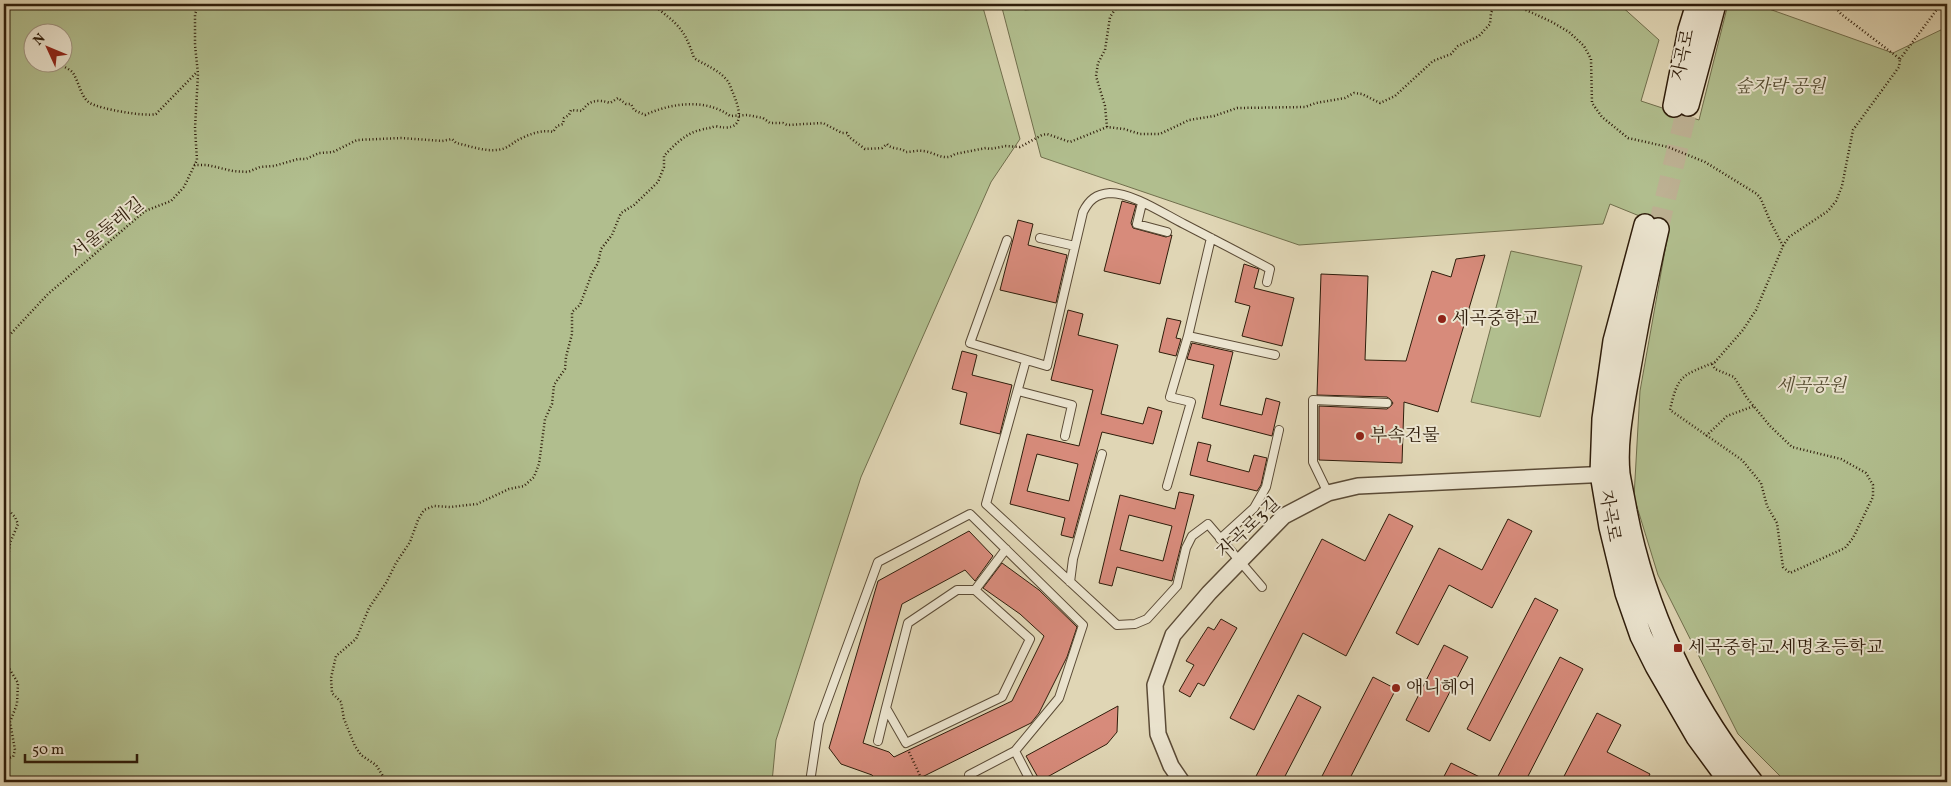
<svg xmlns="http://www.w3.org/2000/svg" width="1951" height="786" font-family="Vollkorn,'Noto Serif KR',serif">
<rect width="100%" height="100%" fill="#e0d6b5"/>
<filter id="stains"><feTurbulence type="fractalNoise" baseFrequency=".004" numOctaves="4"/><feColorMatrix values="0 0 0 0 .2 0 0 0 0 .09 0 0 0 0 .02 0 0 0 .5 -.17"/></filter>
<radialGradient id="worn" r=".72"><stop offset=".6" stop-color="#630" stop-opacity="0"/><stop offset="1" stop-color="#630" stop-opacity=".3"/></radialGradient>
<!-- green -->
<path fill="#b1be8e" stroke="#706e4c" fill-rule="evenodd" d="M4,4H982L1020,139L991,182L861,477L776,740L772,782H4ZM32,32H62V62H32Z
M1001,4H1016L1025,10L1090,4H1619L1659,40L1641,101L1699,120L1728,4H1755L1893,53L1947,27V782H1786L1738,734L1658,575L1634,497L1640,391L1669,228L1610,204L1603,224L1299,245L1041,157Z
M1511,251L1582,266L1540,417L1471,402Z"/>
<!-- building -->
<path fill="#d78b7b" stroke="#2f1d0b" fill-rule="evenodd" d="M1122,201L1136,205L1131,223L1133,228L1166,237L1172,235L1160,284L1104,271Z
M1018,220L1033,224L1028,245L1067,255L1056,303L1000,290Z
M1485,255L1438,412L1404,402L1402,463L1319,460V406L1387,409L1391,406L1393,403L1390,399L1387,397L1317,395L1321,274L1368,276L1365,360L1406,361L1432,271L1451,277L1456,259Z
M1244,264L1259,269L1254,288L1294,298L1282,346L1242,336L1250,306L1235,302Z
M1068,310L1083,314L1078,335L1118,345L1101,414L1143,424L1148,407L1162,411L1153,444L1102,432L1073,538L1061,535L1065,518L1010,504L1027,434L1079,446L1093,390L1051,380ZM1037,454L1078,464L1069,501L1027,491Z
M1167,318L1181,321L1176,338L1181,339L1176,356L1159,352Z
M1192,343L1233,352L1220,405L1262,415L1266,398L1280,402L1272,436L1202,418L1214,365L1187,359Z
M962,351L977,355L972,375L1012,385L1000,434L960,424L967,393L952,389Z
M1198,442L1211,445L1207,461L1249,472L1254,455L1267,458L1261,485L1257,491L1190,475Z
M1179,492L1194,495L1172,581L1117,567L1112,586L1099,583L1120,495L1175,509ZM1129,515L1172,526L1163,561L1120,550Z
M1389,514L1413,526L1346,656L1303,633L1254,730L1230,718L1322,539L1365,561Z
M1508,519L1532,531L1492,608L1449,585L1418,645L1396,633L1439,548L1482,570Z
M969,531L993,556L975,581L965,570L902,604L863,743L889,752L894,757L1012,701L1044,636L1020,614L983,588L1002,563L1039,590L1077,627L1067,657L1039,713L1031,723L912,782H878L872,775L841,764L829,748L878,581Z
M1535,598L1558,610L1490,741L1467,729Z
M1221,619L1237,628L1204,686L1198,683L1190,697L1179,691L1194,665L1186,661L1208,627L1214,630Z
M1444,645L1468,657L1429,732L1406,720Z
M1560,657L1583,669L1525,782H1495Z
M1373,677L1396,689L1348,782H1319Z
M1298,695L1321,707L1282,782H1253Z
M1118,706L1117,732L1107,744L1040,781L1026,756Z
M1597,713L1621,725L1607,752L1650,774L1646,782H1561Z
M1451,763L1490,782H1441Z"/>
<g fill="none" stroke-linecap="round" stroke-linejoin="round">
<!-- secondary-tunnel -->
<path stroke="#bdb193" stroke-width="21" stroke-dasharray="21 11" stroke-linecap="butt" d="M1658,229L1688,105"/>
<defs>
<path id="service" d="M1142,203L1137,224L1167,232
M1040,238L1075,246
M1211,238L1188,336L1275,355
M1007,240L970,343L1047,366L1083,212C1089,200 1096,194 1110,193C1133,193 1164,214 1184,224C1213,239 1242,254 1270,269L1267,282
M1026,360L986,504L1117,625L1135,624L1147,619L1177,586L1186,548L1192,536L1208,524L1262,587
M1018,391L1072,405L1065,436
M1167,486L1191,402L1170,397L1188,336
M1328,493L1313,462V400L1387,403
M1220,539L1254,508L1266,487L1279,430
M1070,582L1073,559L1102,454
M957,590H975L1030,639L1002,697L906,743L886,708L908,623Z
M975,590L1006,549
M878,741L886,708
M1015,751L1031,782
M810,782L819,723L878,562L970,514L1083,625L1059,698L1015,751L969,775L973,782"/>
<path id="minor" d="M1182,782L1171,766L1158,734L1155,685L1173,635L1209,593L1284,516L1328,493L1358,486L1610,474"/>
<path id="secondary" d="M1688,105L1715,4
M1674,106L1689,30L1697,4
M1645,225L1614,341L1603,419L1601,474L1610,527L1626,593L1641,636L1656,666L1697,737L1730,782
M1658,229C1646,281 1636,331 1627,384C1622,413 1616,444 1619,474C1621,486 1624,499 1626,511C1645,610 1689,704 1752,782"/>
</defs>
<!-- service casing -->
<use href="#service" stroke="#5b4b36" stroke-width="10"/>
<!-- minor casing -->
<use href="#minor" stroke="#5b4b36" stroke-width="18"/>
<!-- secondary casing -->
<use href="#secondary" stroke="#2f1d0b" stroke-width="24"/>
<!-- path -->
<path stroke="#2f1d0b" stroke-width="2.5" stroke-dasharray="1 2.5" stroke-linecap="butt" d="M1513,4L1552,22L1569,32L1584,46L1591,59L1592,103L1602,117L1628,138L1668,147L1705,162L1757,194L1761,199L1770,221L1783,246
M1900,59L1941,4
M56,62C61,66 69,68 73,73C79,82 81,98 90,103C100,109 145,117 156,114L197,72
M1107,127L1105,106L1096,76L1098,63L1105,50L1110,17L1119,4
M194,165H207L233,171L248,172L260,167L274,166L298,159H306L319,153L333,152L357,140L401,138L442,141L452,139L456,143C471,146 487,153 502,149C507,148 512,144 516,141C527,135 542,129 553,132L557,126L563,124L564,118L569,115L571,110L582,111C589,100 598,99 610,103L618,98L626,104H631L634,110L645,115C671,103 706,98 730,116L747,115L763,118L770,123H783L787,125L823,123L842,133H847L849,137L865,149L882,148L887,144C892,150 900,147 906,152C911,152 918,150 923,151C935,152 944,162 955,154L986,148L990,149L1006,146L1020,147L1042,135L1047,134L1070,142L1107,127L1124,129L1140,134H1160L1189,120L1214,116L1237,108L1305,107L1316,103L1345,98L1354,93L1362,94L1380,103L1395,96L1433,61L1451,54L1458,46L1479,36L1490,24L1491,13L1495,4
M4,341L48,294L145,211L171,201L184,187L197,160L195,128L198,74L195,45V15L198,4
M1712,364L1715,369L1734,377L1747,398L1770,426L1792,447L1841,459L1866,473L1873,485V497L1853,538L1845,548L1790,573L1783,567L1777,523L1767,506L1761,483L1742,460L1670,410C1678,374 1682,376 1715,362L1743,330L1756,310L1783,246L1789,237L1828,211L1836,201L1842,186L1853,130L1899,67L1900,59L1841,14L1833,4
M1706,436L1727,416L1754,406
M4,505L15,517L18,524L10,543L8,558L4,564
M4,660L18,683L17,704L10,722L15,750L13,757L4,759
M909,752L923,782
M382,782L383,776L376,765L361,755L355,746L344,719L341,702L332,693L331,678L336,656L356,639L369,608L386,583L396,563L410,542L418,520L424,510L434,506L450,507L477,504L509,489L524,486L534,477L539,464L545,419L552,404L554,385L565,369L566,357L572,334V312L580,305L592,273L598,263L601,249L612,235L621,213L634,205L658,182L664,167V156C673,146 686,133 700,130C706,128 709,129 715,126C744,133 742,114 733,93C731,89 730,83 726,79C717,69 705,65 694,58C684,27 677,24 652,4"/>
<!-- service -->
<use href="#service" stroke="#ebe4cf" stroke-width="8"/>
<!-- minor -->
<use href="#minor" stroke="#ebe4cf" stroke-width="15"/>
<!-- secondary -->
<use href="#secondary" stroke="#ebe4cf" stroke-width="21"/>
</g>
<!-- markers -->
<g fill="#8f2418" stroke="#ebe4cf" stroke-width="2">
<circle cx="1442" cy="319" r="5"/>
<circle cx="1360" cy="436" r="5"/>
<rect x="1673" y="643" width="10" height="10" rx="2.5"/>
<circle cx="1396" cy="688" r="5"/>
</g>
<g text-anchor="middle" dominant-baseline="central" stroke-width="4" stroke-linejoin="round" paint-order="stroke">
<!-- street labels -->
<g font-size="18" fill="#2f1d0b" stroke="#ebe4cf">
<text transform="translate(1684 55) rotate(-78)">자곡로</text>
<text transform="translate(108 229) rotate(-38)">서울둘레길</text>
<text transform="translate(1609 516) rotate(80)">자곡로</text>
<text transform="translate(1249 528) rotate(-43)">자곡로3길</text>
</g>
<!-- park labels -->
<g font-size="18" font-style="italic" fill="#564d32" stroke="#ebe4cf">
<text x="1780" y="87">숲자락 공원</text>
<text x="1811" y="386">세곡공원</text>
</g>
<!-- poi labels -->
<g font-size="18" fill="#2f1d0b" stroke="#ebe4cf" text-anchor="start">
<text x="1452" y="319">세곡중학교</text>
<text x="1370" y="436">부속건물</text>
<text x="1688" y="648">세곡중학교.세명초등학교</text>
<text x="1406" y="688">애니헤어</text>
</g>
</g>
<!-- margin -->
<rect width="1951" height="786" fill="none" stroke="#e0d6b5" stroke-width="20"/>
<rect x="5" y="5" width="1941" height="776" fill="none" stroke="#2f1d0b" stroke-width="2.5"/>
<rect x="10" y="10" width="1931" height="766" fill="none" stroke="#2f1d0b"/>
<!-- north arrow -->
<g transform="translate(48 48) rotate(314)"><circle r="24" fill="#ebe4cf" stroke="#a09481"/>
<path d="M0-4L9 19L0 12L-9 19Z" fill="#8f2418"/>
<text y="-8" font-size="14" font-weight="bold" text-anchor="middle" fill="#2f1d0b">N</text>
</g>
<!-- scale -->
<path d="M25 754v8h112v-8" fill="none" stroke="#2f1d0b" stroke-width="2.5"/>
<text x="32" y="754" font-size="15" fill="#2f1d0b" stroke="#ebe4cf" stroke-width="4" paint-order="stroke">50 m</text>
<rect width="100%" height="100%" filter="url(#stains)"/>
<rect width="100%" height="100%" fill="url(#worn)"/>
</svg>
